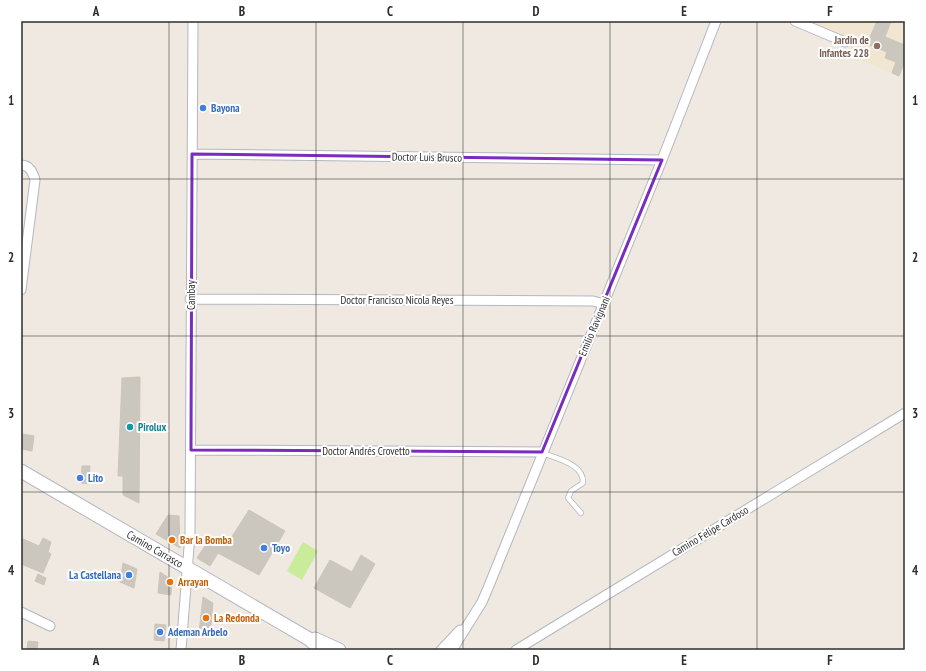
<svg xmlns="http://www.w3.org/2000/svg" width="926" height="671" font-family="'PT Sans Narrow',sans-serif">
<rect width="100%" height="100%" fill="#efe9e1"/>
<!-- education -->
<path fill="#f0e6d1" d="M808,21H905V42L892,73L847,55L853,39Z"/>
<!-- pitch -->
<path fill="#c9ec9a" d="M303,542L318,551L302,580L287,571Z"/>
<!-- building -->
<path fill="#cbc7bf" stroke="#cbc5ba" d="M877,21H891L885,37L905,45V61L899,76L892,73L896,62L885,58L887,52L867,44Z
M140,377L139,503L123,495V476H118L122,378Z
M23,434L34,436L32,451L21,449Z
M82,466H90L89,484L81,483Z
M249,510L285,531L259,575L218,553L210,566L197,558L209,540L213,543L216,538H231Z
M168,515L179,516L180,548L156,534Z
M21,538L39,546L43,538L51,542L48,552L51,554L43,573L21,564Z
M361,555L375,564L350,608L314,588L330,560L352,572Z
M123,563L137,569L134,588L120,582Z
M160,572L172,580L171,595L158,593Z
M38,574L46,578L44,585L35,581Z
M203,597L213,603L210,634L199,632Z
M155,624L166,625L164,641L154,640Z
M28,641L38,642L37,650L27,649Z"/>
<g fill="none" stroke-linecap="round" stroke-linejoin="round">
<defs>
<path id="lane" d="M543,453C558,459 584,464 583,483L571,491L568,498L581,513"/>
<path id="street" d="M795,21L845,42
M192,154L662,160
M21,165C30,165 33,173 35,180L21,290
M190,299L593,301L604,304
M191,450L542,452
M21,612L50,626
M181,650L190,534L193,21
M441,650L460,630
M452,650L482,602L488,588L662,160L716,21
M516,650L905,413"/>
<path id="secondary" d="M21,471L309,639L322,650
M315,639L339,650"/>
</defs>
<!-- lane casing -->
<use href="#lane" stroke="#b4b7c1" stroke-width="6"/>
<!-- street casing -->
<use href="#street" stroke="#b4b7c1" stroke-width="11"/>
<!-- secondary casing -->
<use href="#secondary" stroke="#b4b7c1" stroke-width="15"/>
<!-- lane -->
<use href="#lane" stroke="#fff" stroke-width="4.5"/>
<!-- street -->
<use href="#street" stroke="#fff" stroke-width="9"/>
<!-- secondary -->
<use href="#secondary" stroke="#fff" stroke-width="13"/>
</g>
<!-- marked area -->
<path fill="none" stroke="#7b2cbf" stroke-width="3" stroke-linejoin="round" d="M192,154L662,160L542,452L191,450Z"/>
<!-- grid -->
<path fill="none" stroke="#2e2e2e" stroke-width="1" stroke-opacity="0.55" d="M169,21V650M316,21V650M463,21V650M610,21V650M757,21V650M21,179H905M21,336H905M21,492H905"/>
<!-- markers -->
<circle fill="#8d6e63" stroke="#fff" stroke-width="1.5" cx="877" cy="46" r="4"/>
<g fill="#3f7fe0" stroke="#fff" stroke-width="1.5">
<circle cx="203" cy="108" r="4"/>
<circle cx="80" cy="478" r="4"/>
<circle cx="264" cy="548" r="4"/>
<circle cx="129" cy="575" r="4"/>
<circle cx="160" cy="632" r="4"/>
</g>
<circle fill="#0f9aa8" stroke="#fff" stroke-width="1.5" cx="130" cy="427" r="4"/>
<g fill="#e8710a" stroke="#fff" stroke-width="1.5">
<circle cx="172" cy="540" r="4"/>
<circle cx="170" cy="582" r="4"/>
<circle cx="206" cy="618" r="4"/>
</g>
<g text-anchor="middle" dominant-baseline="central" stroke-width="4" stroke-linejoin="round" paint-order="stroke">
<!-- education labels -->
<g font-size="11" font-weight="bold" fill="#785e54" stroke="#fff" text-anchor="end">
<text x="869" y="40">Jardín de<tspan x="869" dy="13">Infantes 228</tspan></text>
</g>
<!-- shop labels -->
<g font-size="11" font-weight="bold" fill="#366cbe" stroke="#fff" text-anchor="start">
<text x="211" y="108">Bayona</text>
<text x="88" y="478">Lito</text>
<text x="272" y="548">Toyo</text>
<text x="121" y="575" text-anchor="end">La Castellana</text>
<text x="168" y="632">Ademan Arbelo</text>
</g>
<!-- street labels -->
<g font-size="11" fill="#2e2e2e" stroke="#fff">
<text transform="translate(427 157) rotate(1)">Doctor Luis Brusco</text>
<text transform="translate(191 295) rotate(-90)">Cambay</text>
<text x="397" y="300">Doctor Francisco Nicola Reyes</text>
<text transform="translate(594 326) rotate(-67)">Emilio Ravignani</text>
<text x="366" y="451">Doctor Andrés Crovetto</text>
<text transform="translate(710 531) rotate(-31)">Camino Felipe Cardoso</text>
<text transform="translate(155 549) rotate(30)">Camino Carrasco</text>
</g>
<!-- culture labels -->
<g font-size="11" font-weight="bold" fill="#0d838f" stroke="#fff" text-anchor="start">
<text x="138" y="427">Pirolux</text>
</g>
<!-- food labels -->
<g font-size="11" font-weight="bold" fill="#c56008" stroke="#fff" text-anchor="start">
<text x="180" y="540">Bar la Bomba</text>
<text x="178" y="582">Arrayan</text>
<text x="214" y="618">La Redonda</text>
</g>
</g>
<!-- border -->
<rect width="926" height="671" fill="none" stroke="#ffffff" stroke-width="44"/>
<rect x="22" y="22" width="882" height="627" fill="none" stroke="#2e2e2e" stroke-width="1.5"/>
<g font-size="13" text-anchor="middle" font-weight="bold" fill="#2e2e2e">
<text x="96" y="16">A</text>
<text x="242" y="16">B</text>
<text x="390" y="16">C</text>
<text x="536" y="16">D</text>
<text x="684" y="16">E</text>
<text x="830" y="16">F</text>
<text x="11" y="105">1</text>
<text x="915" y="105">1</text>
<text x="11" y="262">2</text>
<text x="915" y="262">2</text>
<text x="11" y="418">3</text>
<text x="915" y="418">3</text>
<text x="11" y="575">4</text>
<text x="915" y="575">4</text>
<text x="96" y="665">A</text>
<text x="242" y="665">B</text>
<text x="390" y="665">C</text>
<text x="536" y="665">D</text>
<text x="684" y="665">E</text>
<text x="830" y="665">F</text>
</g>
</svg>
